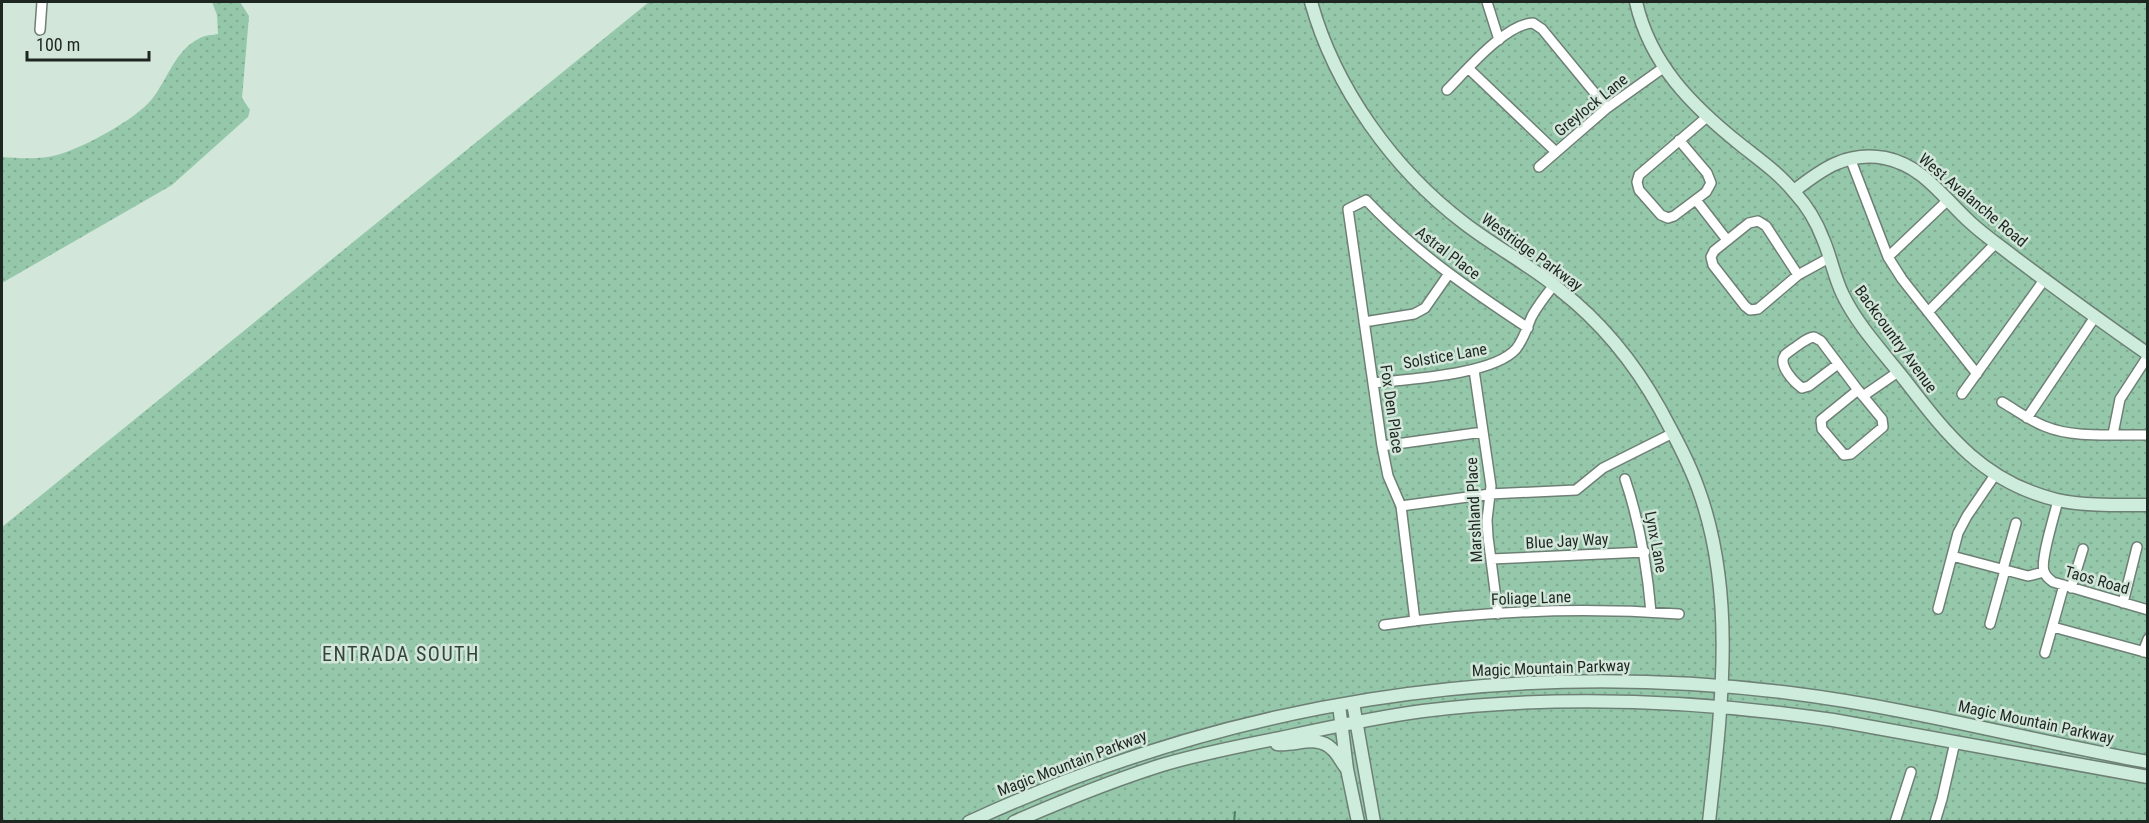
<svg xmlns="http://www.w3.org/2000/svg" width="2149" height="823" font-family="'Roboto Condensed',sans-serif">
<defs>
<pattern id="grass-dots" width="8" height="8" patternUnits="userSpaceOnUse" patternTransform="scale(1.5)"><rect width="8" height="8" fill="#95c8aa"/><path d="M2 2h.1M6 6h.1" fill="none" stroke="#80ac92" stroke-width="1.8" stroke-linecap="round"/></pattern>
</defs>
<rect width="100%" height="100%" fill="#d2e6da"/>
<!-- grass -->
<path fill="url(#grass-dots)" d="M212,2H240L249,16L242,98L250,110L248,117L172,185L2,283V157C19,158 40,160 57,155C83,148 135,120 152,99C168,79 175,50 200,38C205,35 213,35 218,34L217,15Z
M649,2H2147V821L2,822V527Z"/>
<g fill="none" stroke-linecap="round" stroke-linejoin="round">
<!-- stream -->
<path stroke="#498263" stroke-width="2" d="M1234,822L1235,812"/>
<defs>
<path id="street" d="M1487,2L1499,40
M40,30L42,2
M1468,68L1556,152
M1447,90C1466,71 1505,24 1533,23L1542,29L1607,108
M1679,140L1707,173L1711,183L1706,192L1674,216L1668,218L1661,215L1639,190L1637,182L1639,175L1707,117
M1850,158L1888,257L1902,279L1977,374
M1539,167L1607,108L1663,68
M1696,200L1727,240
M1888,257L1949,199
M1798,275L1766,226L1758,221L1749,223L1714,251L1711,257L1713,265L1745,306L1750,310L1758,309L1798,275L1829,258
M1928,312L1996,243
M1364,322L1414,314L1425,308L1448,275
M1838,364L1809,386L1802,388C1795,383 1777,365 1785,355C1788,352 1793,349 1797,346C1803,342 1807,338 1814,337L1821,341L1858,390
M1474,370L1491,486L1487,520L1488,537L1498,614
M1373,383C1408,379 1493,375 1516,349C1524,339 1527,327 1532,316C1538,305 1546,295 1554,285
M1962,394L2044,280
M1863,396L1882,419L1883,427L1851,454L1844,455L1822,429L1821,420L1858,390L1863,396L1898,372
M2002,402C2016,410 2029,420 2044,426C2075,439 2114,434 2148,435
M2027,418L2095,317
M2113,434L2120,399L2148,356
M1382,446L1483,432
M1625,479C1640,523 1647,566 1651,612
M2058,500C2055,514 2040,560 2044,571C2045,576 2049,579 2053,582L2148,610
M1401,506L1490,494L1576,490L1603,468L1673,433
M1952,556L2028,576L2044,572
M1491,559L1645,552
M2003,569L2016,523
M2071,588L2083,549
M2123,603L2137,547
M1938,609L1958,533L1967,516L1995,475
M1415,621L1401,506L1388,476L1382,446L1348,209L1366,200C1415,252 1469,289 1528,328
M1990,624L2005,570
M1384,625C1482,611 1581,607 1679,614
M2053,627L2148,653
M2143,652L2148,639
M2045,653L2064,585
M1895,822L1911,772
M1935,822L1942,799L1955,742"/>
<path id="secondary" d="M1311,2C1335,88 1393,169 1464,223C1495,247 1530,265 1560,290C1601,322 1635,364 1660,409C1674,435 1688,460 1698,488C1737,594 1721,712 1709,822
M1636,2C1650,64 1692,106 1741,145C1760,160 1780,174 1795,193C1807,206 1817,223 1823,239C1831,257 1834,277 1843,295C1858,326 1883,352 1904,379C1948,436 1983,482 2057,500C2083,506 2121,505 2148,505
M1794,191C1822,169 1847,151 1885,158C1924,166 1943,198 1971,223C1984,235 2000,246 2014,257C2058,290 2102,322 2148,354
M1353,703L1374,822
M1339,705L1347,769L1358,822
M1277,744C1296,746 1317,734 1332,749C1338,754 1341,762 1346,768
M969,822C1228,702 1507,658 1790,693C1911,708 2028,740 2148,762
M1014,822C1062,801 1111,781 1162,765C1202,753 1244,745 1285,737C1331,727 1377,717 1423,711C1560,694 1697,700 1833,720L2148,777"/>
</defs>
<!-- street casing -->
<use href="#street" stroke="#6e8075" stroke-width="12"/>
<!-- secondary casing -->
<use href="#secondary" stroke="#6e8075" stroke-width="15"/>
<!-- street -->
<use href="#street" stroke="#fff" stroke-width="9"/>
<!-- secondary -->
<use href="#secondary" stroke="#cdecdc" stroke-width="12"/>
</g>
<g text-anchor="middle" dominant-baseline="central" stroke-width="5" stroke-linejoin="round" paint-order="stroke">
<!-- street labels -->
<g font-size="16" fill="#1e2621" stroke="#d2e6da">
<text transform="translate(1591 105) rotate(-39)">Greylock Lane</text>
<text transform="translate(1973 200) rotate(40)">West Avalanche Road</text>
<text transform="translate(1532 252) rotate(36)">Westridge Parkway</text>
<text transform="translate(1448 253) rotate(37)">Astral Place</text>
<text transform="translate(1896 339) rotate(54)">Backcountry Avenue</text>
<text transform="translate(1445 356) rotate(-10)">Solstice Lane</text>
<text transform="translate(1392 409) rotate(82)">Fox Den Place</text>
<text transform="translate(1474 510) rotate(-93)">Marshland Place</text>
<text transform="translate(1567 541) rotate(-3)">Blue Jay Way</text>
<text transform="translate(1656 542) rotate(79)">Lynx Lane</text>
<text transform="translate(2097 580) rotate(16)">Taos Road</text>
<text transform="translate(1531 598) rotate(-2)">Foliage Lane</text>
<text transform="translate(1551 668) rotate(-2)">Magic Mountain Parkway</text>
<text transform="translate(2036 722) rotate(12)">Magic Mountain Parkway</text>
<text transform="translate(1072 763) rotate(-21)">Magic Mountain Parkway</text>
</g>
<!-- quarter labels -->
<g font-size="20" letter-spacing="1.5" fill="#34453b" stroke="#d2e6da">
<text x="401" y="654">ENTRADA SOUTH</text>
</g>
</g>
<!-- border -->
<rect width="2149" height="823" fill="none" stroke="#1e2621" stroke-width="6"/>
<!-- scale -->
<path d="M27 51v9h122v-9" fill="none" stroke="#1e2621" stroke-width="3"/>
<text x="36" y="51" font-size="18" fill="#1e2621" stroke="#d2e6da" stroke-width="4.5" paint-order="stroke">100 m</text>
</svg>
